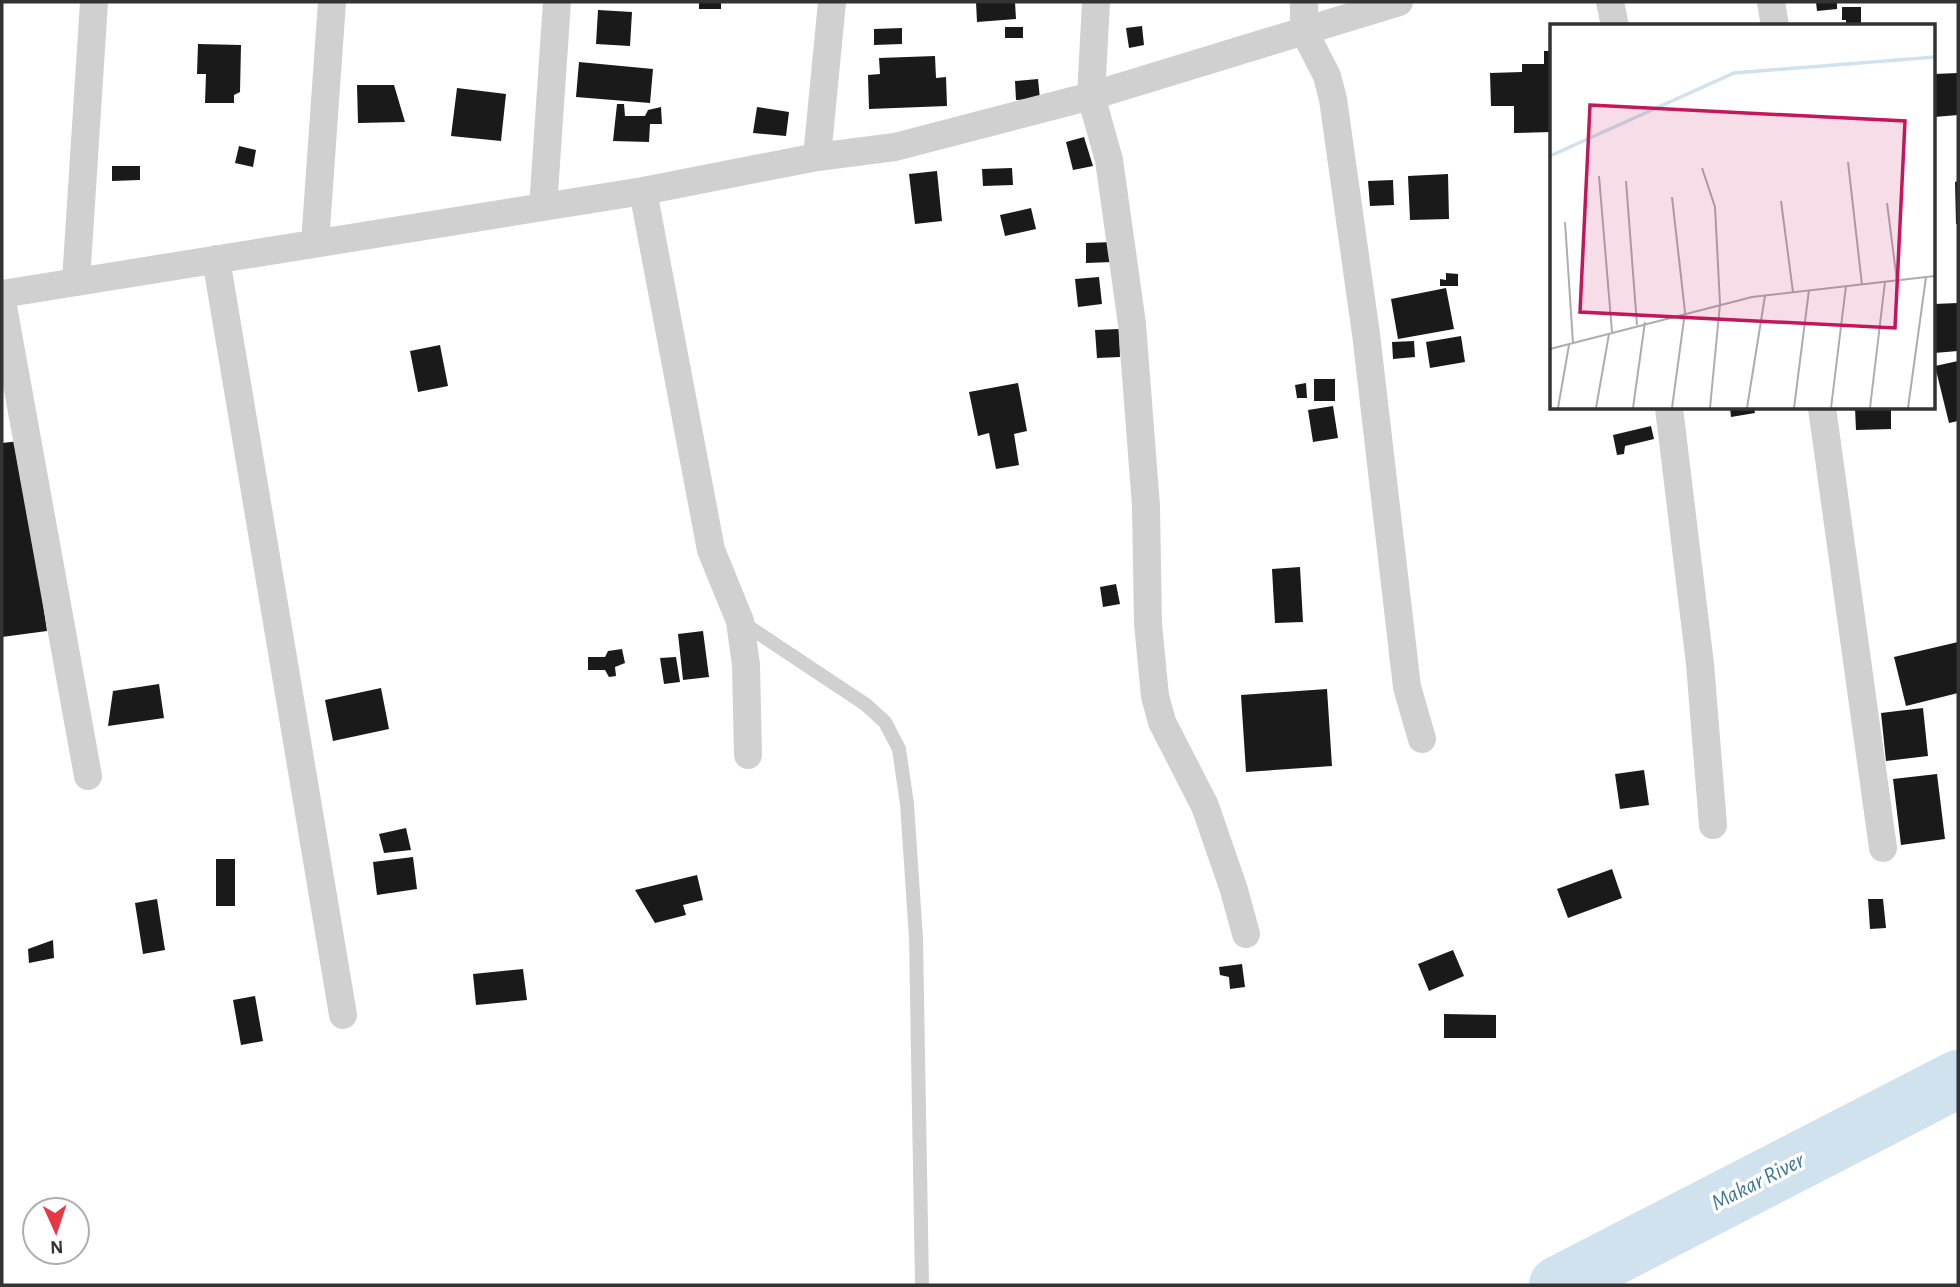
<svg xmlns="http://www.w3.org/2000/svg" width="1960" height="1287" font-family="'Alegreya Sans',sans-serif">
<rect width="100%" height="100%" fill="#fff"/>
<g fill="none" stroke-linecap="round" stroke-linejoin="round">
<!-- river -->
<path stroke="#cfe2ee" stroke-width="58" d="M1558,1285L1958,1079"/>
</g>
<!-- building -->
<path fill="#1a1a1a" d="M699,2H721V9H699Z
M976,2H1015L1016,19L977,22Z
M1816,2H1837V9L1817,11Z
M1842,7H1861V25H1846V20H1842Z
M598,10L632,12L630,46L596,44Z
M1142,26L1144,45L1129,48L1126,28Z
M1005,27H1023V38H1005Z
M902,28V44L874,45V29Z
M198,44L241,45L240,92L234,95V103H205L206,74H197Z
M1544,51H1552V132L1514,133V106H1491L1490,73L1522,72V64H1544Z
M935,56L936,78L946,77L947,106L869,109L868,75L880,74L879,58Z
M579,62L653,69L650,103L576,97Z
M1958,73V115L1934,117V74Z
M1038,79L1040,99L1016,100L1015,81Z
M357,85H394L405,122L358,123Z
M457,88L506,94L501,141L451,136Z
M617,104H624L625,116H645L648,110L661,107L662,124H650L649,142L613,141Z
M757,107L789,112L786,136L753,133Z
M1084,137L1093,166L1073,170L1066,142Z
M239,146L256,150L253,167L235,163Z
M112,166H140V180L112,181Z
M1012,168L1013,185L983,186L982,169Z
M937,171L942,221L915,224L909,174Z
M1448,174L1449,219L1410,220L1408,176Z
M1393,180L1394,205L1370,206L1368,181Z
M1958,181V224H1956L1955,182Z
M1031,208L1036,229L1005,236L1000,215Z
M1113,242V262L1086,263V243Z
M1446,273L1458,274V286H1440V279L1446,280Z
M1099,277L1102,304L1078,307L1075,279Z
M1446,288L1454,329L1398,339L1391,299Z
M1958,303V351L1934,353V304Z
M1119,329L1120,357L1097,358L1095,330Z
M1461,336L1465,362L1430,368L1426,342Z
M1414,341L1415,357L1393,359L1392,342Z
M440,345L448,386L418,392L410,351Z
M1958,361V421L1949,423L1935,366Z
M1314,379H1335V401H1314Z
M1018,383L1027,431L1014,434L1019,465L996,469L989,433L978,436L969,392Z
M1306,383L1307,398H1297L1295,385Z
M1333,406L1338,438L1313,442L1308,410Z
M1730,408H1754L1755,413L1731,417Z
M1855,408H1891V429L1856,430Z
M1651,426L1654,439L1625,446L1624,454L1617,455L1613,435Z
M20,441L47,631L2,637V443Z
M1300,567L1303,622L1275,623L1272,569Z
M1116,584L1120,604L1103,607L1100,587Z
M703,631L709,677L683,680L678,634Z
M1958,642V693L1906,706L1894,657Z
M622,649L625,663L615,667L616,676L609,677L605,670H588V657H605L608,651Z
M676,657L680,682L664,684L660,658Z
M159,684L164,718L108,726L113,691Z
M381,688L389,729L333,741L325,700Z
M1327,689L1332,766L1246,772L1241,695Z
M1923,708L1928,756L1886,761L1881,713Z
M1644,770L1649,805L1620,809L1615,774Z
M1937,774L1945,839L1901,845L1893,779Z
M406,828L411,850L384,853L379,834Z
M413,857L417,889L377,895L373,862Z
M216,859H235V906H216Z
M1612,869L1622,898L1568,918L1557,889Z
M697,875L703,900L683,905L686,915L655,923L635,890Z
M157,899L165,950L143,954L135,903Z
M1868,899H1883L1886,928L1870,929Z
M53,940L54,958L29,963L28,949Z
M1453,950L1464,976L1429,991L1418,964Z
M1242,964L1245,987L1230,989L1229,977L1220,975L1219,967Z
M523,969L527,1000L476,1005L473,974Z
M255,996L263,1041L241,1045L233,1000Z
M1444,1014L1496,1015V1038H1444Z"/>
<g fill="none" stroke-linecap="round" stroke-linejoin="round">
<!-- lane -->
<path stroke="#d0d0d0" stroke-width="14" d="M740,621L865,704L885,722L899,749L907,804L916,938L922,1285"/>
<!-- street -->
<path stroke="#d0d0d0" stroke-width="28" d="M1096,2L1091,96L1109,160L1132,324L1146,506L1148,624L1155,696L1162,722L1205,806L1234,890L1246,934
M1304,2V31L1327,76L1333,99L1366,334L1407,687L1422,739
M1610,2L1615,26
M1771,2L1775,26
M817,157L832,2
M643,191L711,550L740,621L746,665L748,755
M543,207L557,2
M315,243L332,2
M216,259L343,1015
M76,281L94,2
M2,294L643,191L817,157L895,147L1091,96L1399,2
M2,301L88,776
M1669,408L1700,664L1713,825
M1822,408L1883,848"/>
</g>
<g text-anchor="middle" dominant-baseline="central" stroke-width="7" stroke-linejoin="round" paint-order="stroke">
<!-- water labels -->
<g font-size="23" font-style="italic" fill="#3f7597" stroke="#fff">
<text transform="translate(1758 1182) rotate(-27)">Makar River</text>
</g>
</g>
<!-- overview -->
<g transform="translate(1550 24)">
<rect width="385" height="385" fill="#fff"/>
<path fill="none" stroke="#cfe2ee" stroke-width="3.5" d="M0,132L184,49L385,33"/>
<path fill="none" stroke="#adadad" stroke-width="2" d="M298,138L312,261M152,144L165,183L170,280L160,384M49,152L62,308M76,157L87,301M231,177L243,268M337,179L347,257M15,198L23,319M0,325L202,273L385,252M8,384L19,321M46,384L59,310M83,384L95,298M122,384L135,288L122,173M197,384L215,272M244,384L259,266M281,384L296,262M320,384L335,258M358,384L376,253"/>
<path fill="#c2185b" fill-opacity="0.15" stroke="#c2185b" stroke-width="3.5" d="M40,81L355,97L345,304L30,288Z"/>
<rect width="385" height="385" fill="none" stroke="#333" stroke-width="3.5"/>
</g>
<!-- border -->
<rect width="1960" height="1287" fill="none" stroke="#333333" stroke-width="7"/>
<!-- north arrow -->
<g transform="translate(56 1231) rotate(177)"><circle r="33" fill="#ffffff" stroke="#adadad" stroke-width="2"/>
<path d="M0-5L12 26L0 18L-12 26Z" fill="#e63946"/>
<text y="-10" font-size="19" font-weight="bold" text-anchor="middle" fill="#333333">N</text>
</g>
</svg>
